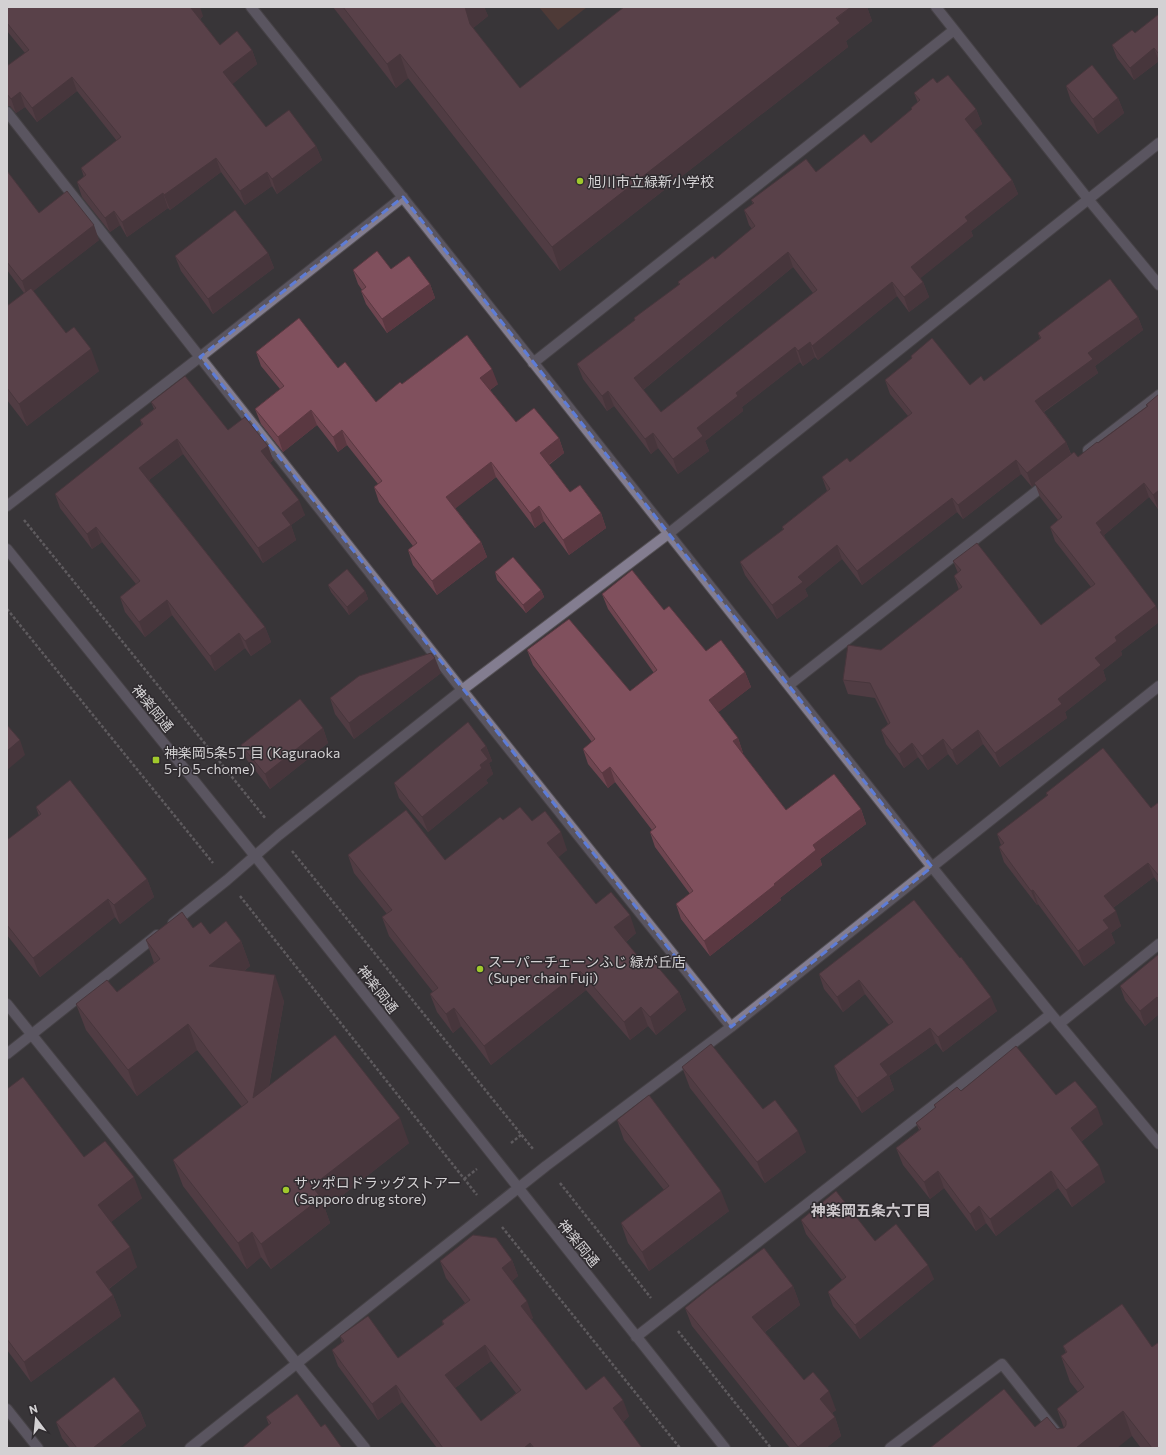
<svg xmlns="http://www.w3.org/2000/svg" width="1166" height="1455" font-family="Commissioner,'Noto Sans JP',sans-serif">
<rect width="100%" height="100%" fill="#393539"/>
<!-- green -->
<path fill="#694037" d="M539,7H587L558,30Z"/>
<g fill="none" stroke-linecap="round" stroke-linejoin="round">
<defs>
<path id="minor" d="M251,7L424,224L932,867L1051,1014L1159,1144
M936,7L1088,199L1159,285
M7,112L462,690L731,1027
M533,363L954,30
M1088,450L1159,395
M7,506L200,357L403,197
M7,549L255,856L725,1448
M789,685L1047,483
M173,923L227,880L279,835L462,690L668,534L1159,143
M7,1004L365,1448
M1059,1024L1159,944
M7,1054L157,935
M636,1337L1051,1014
M7,1409L38,1448
M190,1448L546,1166L731,1027L1159,686
M890,1448L1002,1364L1069,1448"/>
</defs>
<!-- minor casing -->
<use href="#minor" stroke="#555155" stroke-width="12"/>
<!-- path -->
<path stroke="#8c898c" stroke-width="2.5" stroke-dasharray="3 2" stroke-linecap="butt" d="M24,520L266,819
M7,609L213,863
M292,851L533,1149
M240,896L477,1195
M511,1143L521,1135
M464,1179L477,1169
M560,1183L651,1298
M502,1227L680,1448
M678,1331L771,1448"/>
<!-- minor -->
<use href="#minor" stroke="#837d90" stroke-width="10"/>
</g>
<!-- wall -->
<path fill="#6e4550" fill-rule="evenodd" d="M7,7L203,16L200,19L220,45L252,50L257,64L232,84L266,127L316,146L322,160L277,194L272,186L245,205L221,172L170,210L168,208L127,237L120,225L110,232L82,197L77,182L84,177L81,168L117,141L77,91L37,122L25,107L16,113L10,106H7V66L25,53L7,31Z
M333,7H484L488,16L473,28V29L520,88L624,7H867L872,21L846,41L848,47L560,271L408,78L396,88Z
M1159,14V61L1134,80L1117,58L1112,45L1135,33Z
M937,83L976,109L982,124L974,130L1012,180L1018,194L971,231L973,236L920,278L923,282L929,297L909,312L897,296L818,360L815,357L803,366L800,362L742,407L743,411L705,441L709,451L678,474L658,448L651,454L614,406L607,411L583,379L577,364L635,320L634,318L679,285L678,282L715,259L752,229L749,225L744,210L753,204L751,200L816,172L871,143L912,109L911,108L918,103L914,93ZM793,267L813,293L661,412L643,390Z
M1066,86L1118,98L1124,113L1098,134L1071,101Z
M7,171L39,213L99,240L33,291L66,333L99,371L27,426L7,400V306L24,293L7,270Z
M268,253L274,268L213,314L181,271L175,256Z
M391,269L430,284L435,298L387,333L366,304L361,291L362,290L358,284L353,270Z
M1138,317L1143,330L1095,366L1098,373L1044,412L1066,442L1071,454L1078,457L1147,406L1146,405L1159,394L1158,509L1149,497L1104,535L1105,539L1159,614V622L1121,651L1122,655L1103,670L1106,680L1065,712L1067,718L1000,767L983,744L957,765L948,754L928,770L918,757L904,768L886,744L881,730L888,724L875,698L848,694L843,680L959,590L954,576L958,573L953,561L1041,625L1091,587L1055,541L1050,527L1058,520L1040,497L1035,484L1032,487L1021,474L963,519L957,512L862,585L842,559L805,589L808,596L777,619L745,575L740,562L783,530L782,527L827,491L822,477L850,462L908,416L890,394L885,380L912,358L911,356L970,385L984,381L1040,339L1038,333Z
M256,352L338,368L376,402L402,384H498L490,390L516,422L559,438L564,453L549,465L570,492L601,513L606,528L569,555L544,521L535,528L496,477L455,508L481,542L487,557L437,595L413,565L408,550L413,546L379,502L374,487L378,484L347,445L338,452L317,425L283,452L261,424L255,409L280,389L261,366Z
M151,402L268,446L273,460L270,463L305,515L291,525L296,540L263,563L183,454L149,480L265,627L271,642L251,656L245,648L215,671L172,615L145,637L125,612L120,597L136,584L102,542L92,549L60,508L55,494L142,426L140,420L154,409Z
M495,572L541,590L544,597L526,613L497,580Z
M328,585L365,591L368,599L349,615L331,592Z
M602,594L664,610L706,651L745,672L751,687L718,712L738,738L743,753H742L786,810L861,809L866,824L820,859L822,865L780,898L781,900L710,956L681,919L676,904L690,894L655,847L650,832L652,830L615,782L608,788L588,764L583,749L592,742L533,665L527,650L630,691L654,673L608,609Z
M441,673L354,739L335,714L330,698Z
M323,728L328,743L270,789L247,760L241,745Z
M486,746L492,761L489,763L493,774L486,780L488,783L428,832L399,798L394,783Z
M1046,793L1151,808L1159,802V884L1154,877L1113,908L1121,926L1111,933L1115,943L1084,966L1038,904L1037,905L1004,862L999,847L1001,845L997,834L1047,796Z
M36,807L147,879L154,897L120,924L115,917L40,977L7,935V840L39,816Z
M503,820L532,821L567,850L558,857L596,904L636,933L626,942L645,965L679,992L686,1010L656,1035L648,1026L630,1040L586,990L491,1065L461,1026L453,1033L437,1012L430,994L433,992L389,936L382,917L387,914L354,873L348,855L445,860Z
M914,900L997,1011L943,1052L936,1043L889,1076L894,1090L862,1113L839,1081L834,1066L889,1025L865,994L843,1012L824,989L819,974Z
M193,928L210,934L241,941L250,966L244,971L284,1001L269,1086L409,1143L325,1209L330,1223L271,1269L261,1257L247,1269L183,1186L173,1160L242,1107L197,1050L137,1096L86,1030L76,1004L117,992L154,963L146,940Z
M1159,954V1014L1145,1026L1125,1000L1120,986Z
M682,1067L763,1109L806,1152L765,1183L690,1088Z
M7,1089L84,1157L142,1198L111,1222L137,1267L109,1289L113,1295L121,1316L31,1382L7,1350Z
M961,1091L1056,1095L1103,1124L1081,1142L1105,1182L1072,1207L1058,1188L996,1236L986,1223L976,1231L944,1188L930,1199L903,1165L896,1148L919,1130L916,1123L935,1108L934,1105Z
M617,1120L729,1211L649,1271L628,1243L621,1223L664,1190L624,1140Z
M801,1220L875,1241L934,1279L860,1339L833,1306L828,1292L842,1280L806,1234Z
M512,1260L518,1276L512,1281L533,1318L531,1319L586,1390L629,1416L623,1422L642,1448H437L402,1402L378,1420L338,1366L332,1350L342,1343L340,1336L398,1358L443,1325L442,1321L465,1303L446,1278L440,1261ZM491,1361L516,1393L481,1421L455,1388Z
M793,1286L800,1305L765,1332L804,1380L836,1410L832,1413L835,1417L841,1436L826,1448H790L692,1326L685,1308Z
M1063,1346L1159,1448H1141L1132,1436L1035,1427L1057,1429L1064,1428L1057,1409L1078,1392L1070,1382L1061,1356L1066,1353Z
M140,1411L146,1426L118,1448H70L62,1438L56,1422Z
M266,1417L321,1427L269,1425Z"/>
<!-- shaded-wall -->
<path fill="#5a3841" d="M192,7H200L203,16L196,22L191,8Z
M465,7H484L488,16L473,28L479,48L470,24Z
M851,7H867L872,21L846,41L848,47L560,271L552,247Z
M1154,48L1159,61L1134,80L1130,68Z
M252,50L257,64L229,87L223,72Z
M400,54L408,78L396,88L387,64Z
M72,77L77,91L37,122L32,108Z
M20,92L25,107L16,113L11,99Z
M1118,98L1124,113L1098,134L1093,119Z
M976,109L982,124L970,134L965,119Z
M316,146L322,160L277,194L272,179Z
M216,158L221,172L170,210L164,195Z
M267,172L272,186L245,205L240,191Z
M1012,180L1018,194L971,231L973,236L917,281L911,267L965,217Z
M163,193L168,208L127,237L122,222Z
M114,211L120,225L110,232L105,218Z
M94,225L99,240L27,296L22,281Z
M788,252L793,267L639,393L634,378Z
M268,253L274,268L213,314L208,299Z
M892,282L897,296L818,360L812,346Z
M923,282L929,297L909,312L904,297Z
M430,284L435,298L387,333L382,319Z
M1138,317L1143,330L1095,366L1098,373L1040,414L1035,401L1088,353Z
M810,342L815,357L803,366L798,351Z
M795,347L800,362L742,407L743,411L705,441L709,451L678,474L673,459L697,428L736,393Z
M91,349L99,371L27,426L19,404Z
M492,369L498,384L486,393L480,378Z
M608,391L614,406L607,411L602,396Z
M311,410L317,425L283,452L278,437Z
M342,430L347,445L338,452L333,437Z
M653,433L658,448L651,454L645,439Z
M559,438L564,453L545,467L540,453Z
M177,439L183,454L145,483L139,468Z
M1066,442L1071,455L1034,483L1035,484L1032,487L1027,473Z
M268,446L273,460L266,466L261,451Z
M1016,460L1021,474L963,519L958,505Z
M491,462L496,477L451,512L446,497Z
M1144,483L1149,497L1104,535L1107,545L1105,546L1096,523Z
M1159,490V509H1158L1153,495Z
M952,498L957,512L862,585L857,571Z
M299,500L305,515L291,525L296,540L263,563L258,548L282,513Z
M539,506L544,521L535,528L530,513Z
M601,513L606,528L569,555L563,540Z
M96,527L102,542L92,549L87,534Z
M481,542L487,557L437,595L432,581Z
M837,545L842,559L805,589L808,596L777,619L772,605L798,577Z
M541,590L544,597L526,613L523,605Z
M365,591L368,599L349,615L347,607Z
M167,600L172,615L145,637L139,622Z
M1156,606L1159,614V622L1121,651L1122,655L1103,670L1106,680L1065,712L1067,718L1000,767L995,753L1058,699L1095,658L1115,637Z
M265,627L271,642L251,656L245,641Z
M239,633L245,648L215,671L210,656Z
M435,658L441,673L354,739L349,723Z
M745,672L751,687L715,715L709,700Z
M323,728L328,743L270,789L265,774Z
M978,730L983,744L957,765L952,750Z
M738,738L743,753L739,756L733,741Z
M943,739L948,754L928,770L922,756Z
M20,740L25,755L7,770V751Z
M912,743L918,757L904,768L899,754Z
M486,746L492,761L489,763L493,774L486,780L488,783L428,832L422,817L480,765L481,750Z
M610,767L615,782L608,788L602,773Z
M861,809L866,824L820,859L822,865L780,898L781,900L710,956L704,941L774,884L813,845Z
M561,832L567,850L554,861L547,843Z
M1148,863L1154,877L1110,910L1104,896Z
M147,879L154,897L120,924L114,905Z
M1033,890L1038,904L1037,905L1031,891Z
M108,899L115,917L40,977L33,958Z
M1116,911L1121,926L1111,933L1115,943L1084,966L1078,951L1103,920Z
M630,915L636,933L621,946L614,927Z
M241,941L250,966L218,991L209,966Z
M580,971L586,990L491,1065L484,1046Z
M275,975L284,1001L262,1124L253,1098Z
M859,980L865,994L843,1012L837,997Z
M679,992L686,1010L656,1035L650,1017Z
M991,997L997,1011L943,1052L938,1037Z
M1157,997L1159,1001V1014L1145,1026L1140,1011Z
M641,1007L648,1026L630,1040L624,1022Z
M454,1008L461,1026L453,1033L446,1014Z
M188,1024L197,1050L137,1096L128,1070Z
M930,1028L936,1043L889,1076L894,1090L862,1113L857,1098L880,1064Z
M1097,1107L1103,1124L1077,1145L1071,1128Z
M400,1118L409,1143L325,1209L330,1223L271,1269L261,1244L312,1186Z
M798,1131L806,1152L765,1183L757,1162Z
M1099,1165L1105,1182L1072,1207L1066,1190Z
M938,1171L944,1188L930,1199L924,1182Z
M1051,1171L1058,1188L996,1236L990,1219Z
M134,1177L142,1198L106,1226L98,1205Z
M721,1191L729,1211L649,1271L642,1252Z
M979,1206L986,1223L976,1231L970,1214Z
M252,1232L261,1257L247,1269L238,1243Z
M130,1247L137,1267L103,1293L96,1272Z
M512,1260L518,1276L508,1284L502,1268Z
M928,1265L934,1279L860,1339L855,1325Z
M793,1286L800,1305L759,1336L752,1317Z
M113,1295L121,1316L31,1382L24,1362Z
M527,1301L533,1318L527,1323L521,1306Z
M485,1345L491,1361L451,1391L445,1375Z
M396,1385L402,1402L378,1420L372,1404Z
M829,1391L836,1410L826,1417L820,1399Z
M623,1400L629,1416L619,1425L613,1408Z
M140,1411L146,1426L118,1448H93Z
M1123,1411L1132,1436L1117,1448H1076Z
M835,1417L841,1436L826,1448H798V1447Z
M530,1443L532,1448H524Z"/>
<!-- building -->
<path fill="#80505d" stroke="#5a3841" fill-rule="evenodd" d="M7,7H192L191,8L220,45L237,31L252,50L223,72L266,127L289,110L316,146L272,179L267,172L240,191L216,158L164,195L163,193L122,222L114,211L105,218L77,182L86,175L81,168L121,137L72,77L32,108L20,92L11,99L7,94V66L29,50L7,23Z
M343,7H465L470,24L520,88L624,7H851L836,18L840,23L552,247L400,54L387,64Z
M1159,14V52L1158,53L1154,48L1130,68L1112,45L1132,30L1135,33Z
M1092,65L1118,98L1093,119L1066,86Z
M948,75L976,109L965,119L1012,180L965,217L968,221L911,267L923,282L904,297L892,282L812,346L810,342L798,351L795,347L736,393L738,396L697,428L703,436L673,459L653,433L645,439L608,391L602,396L577,364L635,320L634,318L680,284L678,282L713,256L715,259L755,226L744,210L754,203L751,200L806,159L816,172L864,134L871,143L912,109L911,108L920,100L914,93L933,78L937,83ZM788,252L817,290L661,412L634,378Z
M7,171L39,213L67,191L94,225L22,281L7,262V237L8,236H7Z
M235,210L268,253L208,299L175,256Z
M377,251L391,269L409,256L430,284L382,319L361,291L366,287L353,270Z
M1110,279L1138,317L1088,353L1093,359L1035,401L1066,442L1027,473L1016,460L958,505L952,498L857,571L837,545L798,577L803,582L772,605L740,562L784,529L782,527L830,489L822,477L847,458L850,462L912,413L885,380L912,358L911,356L932,338L970,385L981,376L984,381L1041,338L1038,333Z
M31,288L66,333L74,327L91,349L19,404L7,388V306Z
M299,318L338,368L345,362L376,402L400,382L402,384L467,335L492,369L480,378L516,422L534,408L559,438L540,453L570,492L580,485L601,513L563,540L539,506L530,513L491,462L446,497L481,542L432,581L408,550L417,543L374,487L382,481L342,430L333,437L311,410L278,437L255,409L284,386L256,352Z
M185,376L228,430L245,417L268,446L261,451L299,500L282,513L291,525L258,548L177,439L139,468L265,627L245,641L239,633L210,656L167,600L139,622L120,597L140,581L96,527L87,534L55,494L143,424L140,420L156,408L151,402Z
M1159,394V490L1153,495L1144,483L1096,523L1102,531L1100,532L1156,606L1115,637L1117,641L1095,658L1101,665L1058,699L1062,704L995,753L978,730L952,750L943,739L922,756L912,743L899,754L881,730L890,723L870,683L843,680L848,645L881,650L962,587L954,576L961,570L953,561L977,543L1041,625L1095,584L1050,527L1062,517L1034,483L1074,452L1078,457L1097,442L1098,443L1148,406L1146,405Z
M513,557L541,590L523,605L495,572Z
M347,569L365,591L347,607L328,585Z
M632,570L664,610L669,606L706,651L721,640L745,672L709,700L738,738L733,741L786,810L834,774L861,809L813,845L816,850L774,884L775,885L704,941L676,904L693,891L650,832L656,827L610,767L602,773L583,749L595,739L527,650L569,619L630,691L657,670L602,594Z
M431,653L435,658L349,723L330,698L359,676Z
M300,699L323,728L265,774L241,745Z
M468,722L486,746L481,750L488,759L480,765L482,768L422,817L394,783Z
M7,725L20,740L7,751Z
M1103,748L1151,808L1159,802V876L1148,863L1104,896L1116,911L1103,920L1109,928L1078,951L1033,890L1031,891L999,847L1004,843L997,834L1048,795L1046,793Z
M70,780L147,879L114,905L108,899L33,958L7,925V840L41,814L36,807Z
M520,807L532,821L545,811L561,832L547,843L596,904L611,892L630,915L614,927L645,965L651,959L679,992L650,1017L641,1007L624,1022L580,971L484,1046L454,1008L446,1014L430,994L438,988L382,917L392,910L348,855L406,810L445,860L500,817L503,820Z
M914,900L960,958L961,957L991,997L938,1037L930,1028L880,1064L888,1075L857,1098L834,1066L893,1022L859,980L837,997L819,974Z
M182,912L193,928L201,922L210,934L226,921L241,941L209,966L275,975L253,1098L335,1035L400,1118L312,1186L321,1198L261,1244L252,1232L238,1243L173,1160L248,1102L188,1024L128,1070L76,1004L107,980L117,992L160,959L146,940Z
M1159,954V999L1157,997L1140,1011L1120,986Z
M711,1044L763,1109L775,1100L798,1131L757,1162L682,1067Z
M1016,1046L1056,1095L1075,1081L1097,1107L1071,1128L1099,1165L1066,1190L1051,1171L990,1219L979,1206L970,1214L938,1171L924,1182L896,1148L921,1129L916,1123L936,1107L934,1105L957,1087L961,1091Z
M23,1077L84,1157L105,1141L134,1177L98,1205L130,1247L96,1272L113,1295L24,1362L7,1339V1089Z
M649,1095L721,1191L642,1252L621,1223L669,1186L617,1120Z
M836,1191L875,1241L896,1224L928,1265L855,1325L828,1292L846,1277L801,1220Z
M473,1235L496,1238L512,1260L502,1268L527,1301L521,1306L586,1390L604,1376L623,1400L613,1408L642,1448H534L530,1443L524,1448H443L396,1385L372,1404L332,1350L344,1341L340,1336L368,1316L398,1358L444,1324L442,1321L470,1300L440,1261ZM485,1345L521,1390L481,1421L445,1375Z
M764,1248L793,1286L752,1317L804,1380L813,1372L829,1391L820,1399L835,1417L798,1447L685,1308L712,1286Z
M1122,1304L1152,1347L1159,1342V1448H1152L1123,1411L1076,1448H930L1004,1389L1035,1427L1047,1417L1057,1429L1064,1428L1066,1425V1421L1057,1409L1084,1387L1061,1356L1067,1352L1063,1346Z
M114,1377L140,1411L93,1448H77L56,1422Z
M297,1394L321,1427L325,1424L342,1448H242L271,1423L266,1417Z"/>
<!-- marked area -->
<path d="M0 0H1166V1455H0ZM403,197L932,867L731,1027L200,357Z" fill="#393539" fill-opacity=".55" fill-rule="evenodd"/>
<path fill="none" stroke="#5d7cd6" stroke-width="3" stroke-dasharray="8 5" stroke-linejoin="round" d="M403,197L932,867L731,1027L200,357Z"/>
<!-- markers -->
<g fill="#a0c92c" stroke="#2f2b2f" stroke-width="1.5">
<circle cx="580" cy="181" r="4"/>
<rect x="152" y="756" width="8" height="8" rx="2"/>
<circle cx="480" cy="969" r="4"/>
<circle cx="286" cy="1190" r="4"/>
</g>
<g text-anchor="middle" dominant-baseline="central" stroke-width="3" stroke-linejoin="round" paint-order="stroke">
<!-- poi labels -->
<g font-size="14" fill="#d3d1d3" stroke="#2f2b2f" text-anchor="start">
<text x="588" y="181">旭川市立緑新小学校</text>
<text x="164" y="752">神楽岡5条5丁目 (Kaguraoka<tspan x="164" dy="16">5-jo 5-chome)</tspan></text>
<text x="488" y="961">スーパーチェーンふじ 緑が丘店<tspan x="488" dy="16">(Super chain Fuji)</tspan></text>
<text x="294" y="1182">サッポロドラッグストアー<tspan x="294" dy="16">(Sapporo drug store)</tspan></text>
</g>
<!-- street labels -->
<g font-size="14" fill="#d3d1d3" stroke="#2f2b2f">
<text transform="translate(153 708) rotate(51)">神楽岡通</text>
<text transform="translate(378 989) rotate(52)">神楽岡通</text>
<text transform="translate(579 1243) rotate(51)">神楽岡通</text>
</g>
<!-- neighbourhood labels -->
<g font-size="15" font-weight="bold" fill="#cec9cd" stroke="#2f2b2f">
<text x="871" y="1210">神楽岡五条六丁目</text>
</g>
</g>
<!-- border -->
<rect width="1166" height="1455" fill="none" stroke="#d3d1d3" stroke-width="16"/>
<!-- north arrow -->
<g transform="translate(36 1419) rotate(344)" stroke="#2f2b2f" stroke-width="3" paint-order="stroke">
<path d="M0-3L7 15L0 10L-7 15Z" fill="#d3d1d3"/>
<text y="-6" font-size="11" font-weight="bold" text-anchor="middle" fill="#d3d1d3">N</text>
</g>
</svg>
